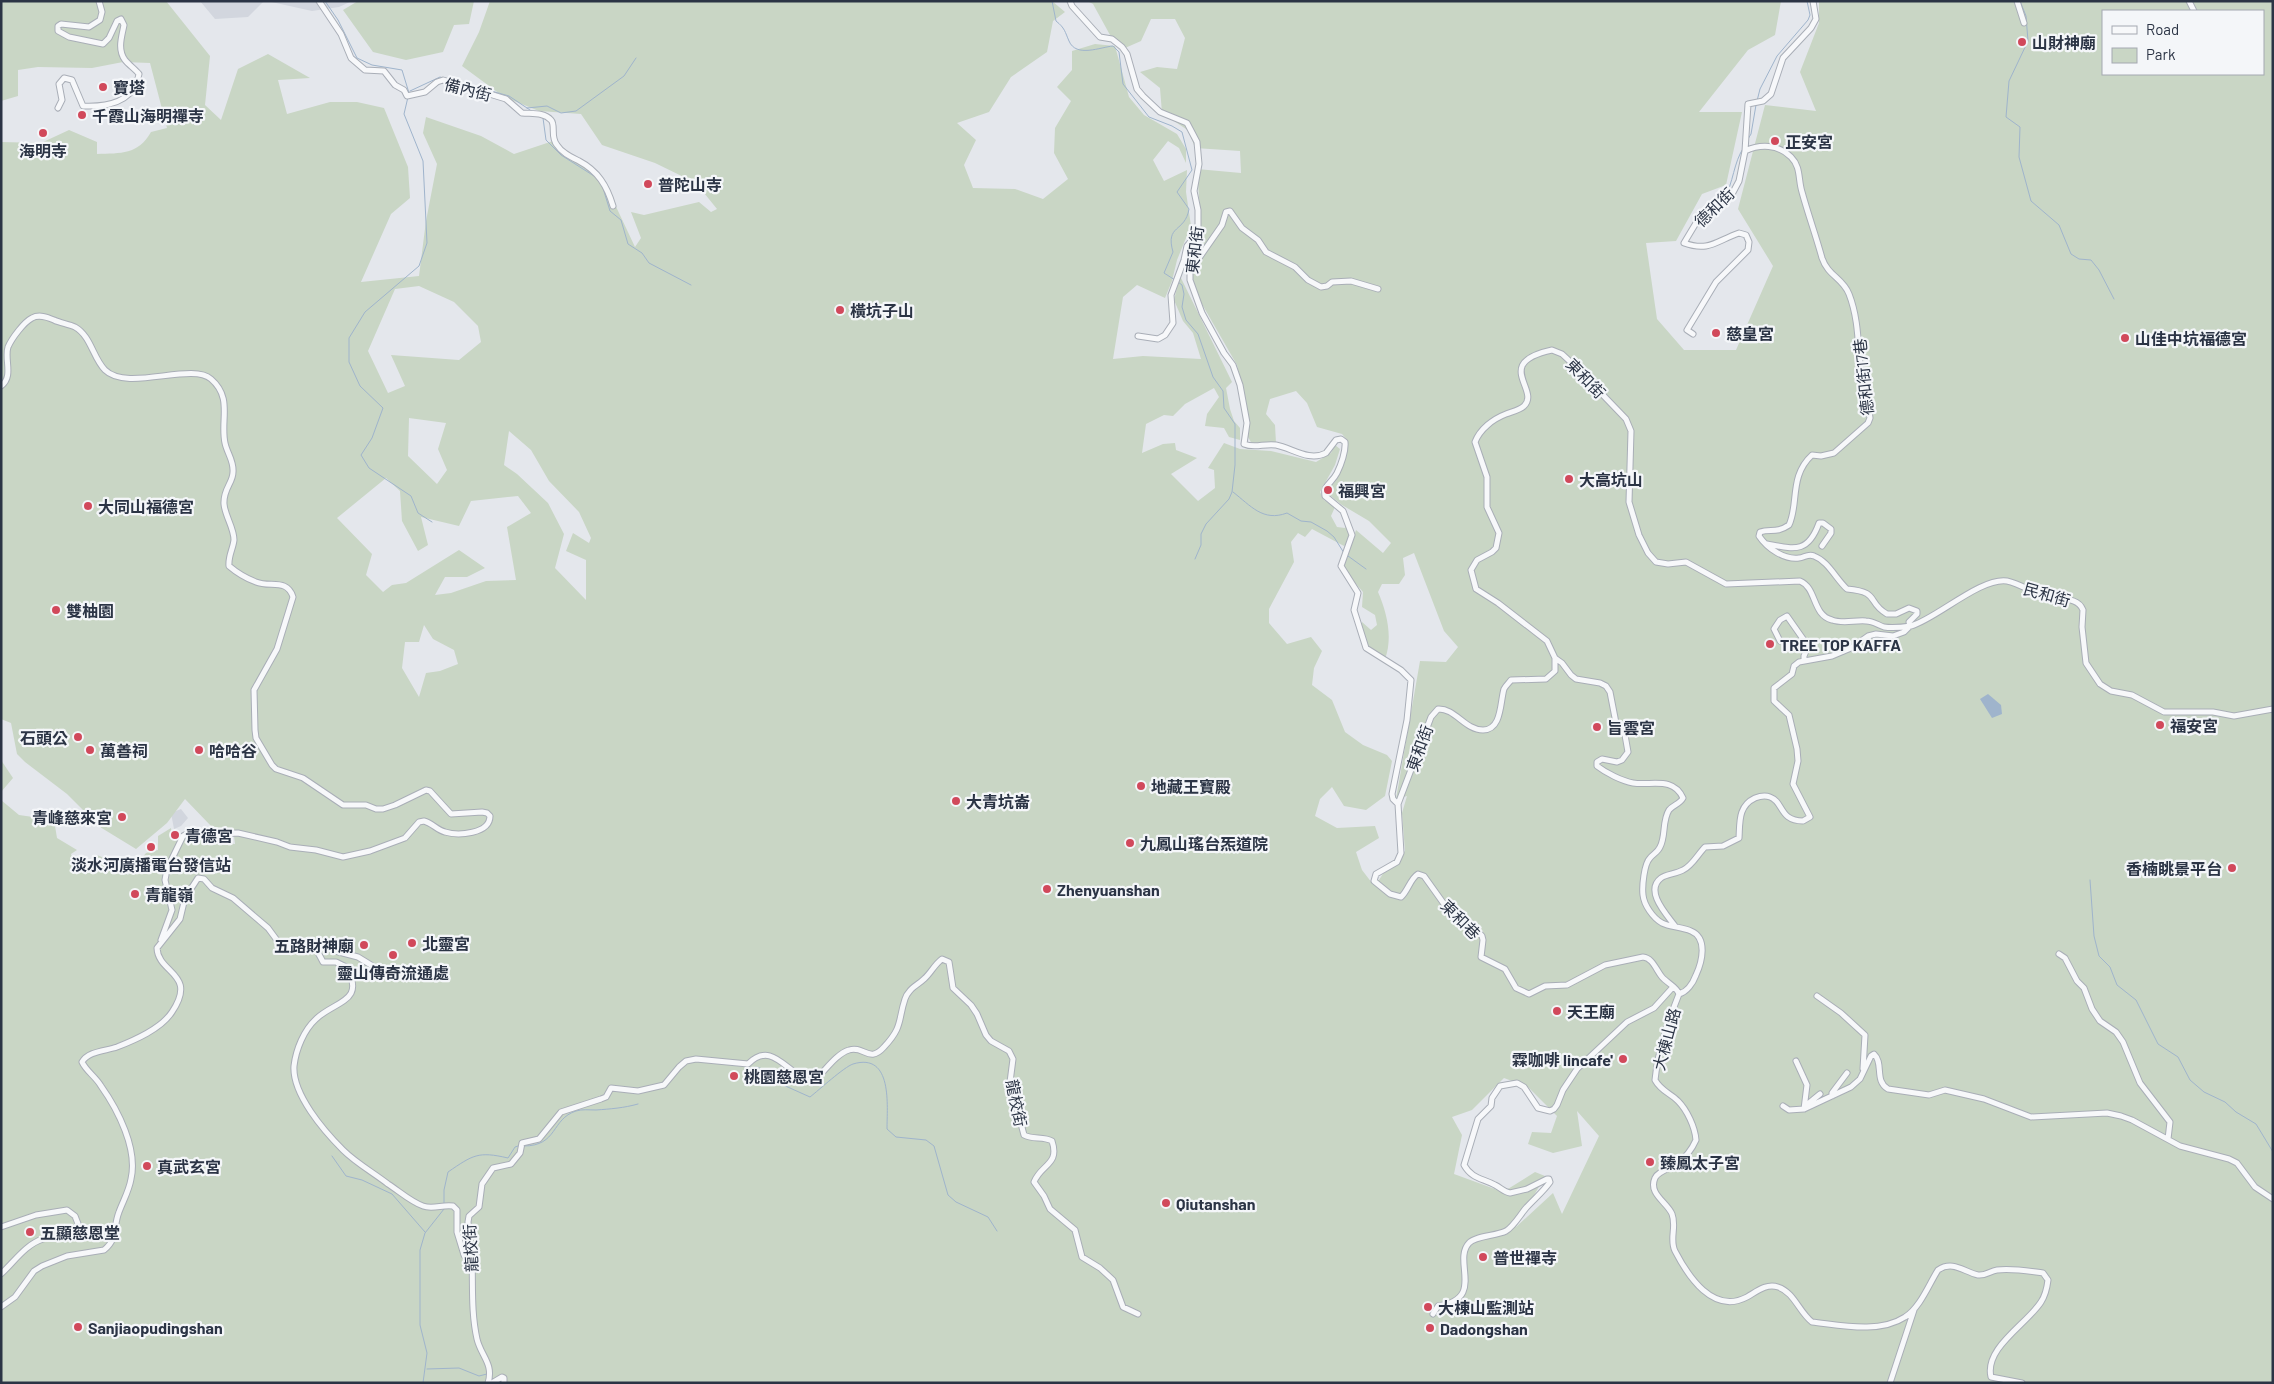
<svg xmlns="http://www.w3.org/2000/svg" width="2274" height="1384" font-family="Barlow,'Noto Sans TC',sans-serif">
<rect width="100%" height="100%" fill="#e4e7ec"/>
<!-- built -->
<path fill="#d2d6de" d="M200,1H264L248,17L215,19Z
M267,1H352L339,7L312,11Z
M181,809L188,818L181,826L174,829L171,813Z"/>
<!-- green -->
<path fill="#c9d6c5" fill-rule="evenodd" d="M1,1H166L210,56L205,105L221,120L238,69L268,54L310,78L278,80L287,114L330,102H357L384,108L408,167L410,198L391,214L361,282L419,276L426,221L437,164L423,133L426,117L481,136L514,154L553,141L603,179L635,247L641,238L631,212L644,215L699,202L711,212L717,209L696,183L655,163L602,145L581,114L539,111L504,97L462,66L479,32L490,1H1052L1065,12L1053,21L1047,52L1011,77L989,112L957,123L976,140L964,165L973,188L1015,189L1043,199L1068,179L1054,153L1055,128L1071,101L1057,87L1072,70V51L1095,44L1115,46L1129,97L1144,115L1177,134L1186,149V163L1179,148L1168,141L1153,160L1164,181L1187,170L1186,192L1191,226L1177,260L1172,281L1165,298L1137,285L1123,297L1113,359L1143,356L1201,359L1193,333L1183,321L1174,300L1180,276L1232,382L1226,388L1230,409L1234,421L1240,428V440L1229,437L1224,428L1205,426L1207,414L1219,397L1214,388L1185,404L1173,416L1164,415L1146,424L1142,453L1163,444L1175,443L1176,450L1197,458L1171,474L1198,501L1215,488L1214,470L1208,468L1224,443L1240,449L1271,451L1316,462L1331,453L1335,445L1340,449L1335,465L1320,492L1324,500L1335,507L1331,516L1337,527L1345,528L1347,524L1352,527L1350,542L1344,546L1312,529L1305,537L1298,533L1291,542L1294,562L1269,609V623L1287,644L1311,637L1322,651L1314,668L1312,685L1332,700L1345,732L1363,745L1387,755L1392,761L1385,796L1366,810L1344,806L1332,787L1320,799L1315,816L1337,828L1375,826L1379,838L1356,852L1362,870L1372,883L1379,880L1386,869L1405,851L1402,813L1407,796L1396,799L1420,661L1446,662L1458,647L1444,631L1414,553L1403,558L1405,575L1399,584H1382L1378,592C1387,613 1393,637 1385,659L1366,645L1360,626L1362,622L1371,630L1377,625L1375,615L1362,607L1363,592L1343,569L1356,530L1383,553L1391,543L1369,521L1342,505L1327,493C1331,475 1344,460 1348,441L1342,434L1317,427L1307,403L1296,391L1270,399L1266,414L1275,425L1276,443L1252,444L1248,437V416L1237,365L1191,285L1195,259L1193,247L1200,211L1197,169L1241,173L1240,151L1195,148L1189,131L1162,113L1160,88L1140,72L1157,67L1177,69L1185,38L1175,19H1151L1141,41L1125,48L1110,35L1093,4L1087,1H1781L1775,35L1748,50L1699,112H1742L1726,185L1702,194L1676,241L1646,243L1657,319L1684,350H1736L1773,266L1738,209L1765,105L1816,111L1800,72L1819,23V1H2273V1383H1V800L19,815L54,820L57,838L77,850L71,854L75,866L86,869L97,855L111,861L128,875L146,853L158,850V836L171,828L172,839L187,837L235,844L234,836L211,826L185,799L167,823L136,849L100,827L67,794L25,762L17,754L11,723L1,719V142L41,143L69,130L97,142V154C121,153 138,155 151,132L167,128L150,63L123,62L92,68L38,67L18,70V96L1,101ZM2103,11H2263V74H2103ZM419,286L454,302L478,326L481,342L459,360L391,355L405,386L388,393L368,351L395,289ZM409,418L446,423L438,449L447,470L437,484L408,456ZM509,431L531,450L549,481L579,512L591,538L589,543L573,533L566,551L586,560V600L555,568L564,534L548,503L517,474L504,465ZM386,478L400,491L402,521L418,551L428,545L421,517L459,526L471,501L518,496L531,513L507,527L516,580L486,581L451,593L435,595L445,577H467L485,568L459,550L406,583L392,585L383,592L366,575L372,554L337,518ZM424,625L433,639L454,650L458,664L440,671L426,673L419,697L402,668L405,642H419ZM1504,1078L1528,1087L1557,1116L1551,1133L1532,1132L1528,1144L1553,1153L1582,1146L1577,1111L1599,1136L1562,1214L1553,1193L1516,1227L1545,1176L1535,1172L1503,1192L1454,1174L1462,1135L1452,1117L1472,1110Z
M358,1H474L469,24L454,25L443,52L406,60L373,52L343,10Z
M1,760L13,778L1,792Z"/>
<!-- water -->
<path fill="#9fb4cc" d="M1988,694L2001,705L2002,714L1992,718L1980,699Z"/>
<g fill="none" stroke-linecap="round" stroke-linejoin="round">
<!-- stream -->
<path stroke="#9fb4cc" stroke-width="1" d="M325,1L338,20L357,58L372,65L402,70L409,93
M1052,1L1056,21C1065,28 1065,32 1069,41C1076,58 1101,47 1113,46L1119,52L1123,84L1149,117L1172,126L1182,132L1192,170L1177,192L1189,209C1185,233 1165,224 1173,252L1164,273L1175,280
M2020,1L2026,16L2028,41L2009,81L2006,117L2020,127L2019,157L2031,201L2059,225L2071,254L2079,259L2091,260L2099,270L2114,299
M449,79L509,96L533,112
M410,91L440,77L443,78
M408,97L404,114L423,161L427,243L419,266L365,312L349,338V362L360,386L383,408L372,438L361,455L369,468L411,496L418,513L432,522
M1757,101L1760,89L1777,56L1808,20L1810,15L1807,1
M527,108L547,106L561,113L576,111L624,76L636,58
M543,118L546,140L561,155L594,176
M1748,139L1751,134L1756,105
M603,188L610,211L621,220L628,244L642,253L649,263L691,285
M1724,199C1734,182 1733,163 1744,147
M1699,225L1716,209
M1178,282L1182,285L1184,294L1182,307L1186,320L1198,334L1213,377L1223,391L1224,408L1235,424V465L1232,492L1229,499L1206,524L1201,534V545L1195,559
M1233,492C1251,506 1263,522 1287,513L1301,521L1311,522L1327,531L1334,537L1344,553
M1348,556L1366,569
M2090,880L2094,936L2099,956L2110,967L2117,985L2136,1000L2158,1044L2178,1057L2190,1080L2204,1092L2225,1102L2236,1112L2256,1124L2273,1152
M756,1067L769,1071L781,1084L810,1097C819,1090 844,1067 853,1064C893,1052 887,1106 887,1129L896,1137L926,1140L934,1146L948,1195L956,1202L988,1217L997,1231
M524,1146C558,1146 551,1119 576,1111C582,1109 589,1110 596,1110C610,1109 624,1108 638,1104
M332,1156L346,1176L362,1180L392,1194L425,1232
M444,1203V1190L448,1172C473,1155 478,1151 508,1158L515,1147L518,1146
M427,1369L459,1368L479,1376L487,1374
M423,1383L427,1353L420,1325V1250L425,1233L444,1209"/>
<defs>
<path id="minor" d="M319,1L341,34L351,58L365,70L384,71L395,85L404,90L407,96L425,92L437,82L443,80L506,99L522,113C532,114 544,112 551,120C556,125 550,137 557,145C562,153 571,157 579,161C598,171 607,186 613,206
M1070,1L1072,6L1100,37L1112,39L1122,47L1127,54L1137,89L1143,96L1160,112L1187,123L1197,142L1199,164L1194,191L1198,210V231L1190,260V280L1202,313L1224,353L1233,365L1240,385L1247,423L1244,444C1255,449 1264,443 1276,445C1292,448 1309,462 1326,453L1336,440L1341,439L1345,442C1346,451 1341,465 1337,473C1332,483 1323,485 1325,496L1343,511L1352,535L1341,566L1358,593L1354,610L1366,648L1401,670L1411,680L1407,720L1392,794L1393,799L1398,804
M2017,1L2024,23
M2189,1L2194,11
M58,108L62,100L59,84L64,78L72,80L83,106C107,107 134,103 139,74C135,69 129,65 125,60C117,49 122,36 124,25L121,19L117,21L109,38L103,44L69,37L58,31V26L61,24L89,27L100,20L102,12L99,1
M1190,271L1222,225L1226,212L1230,211L1242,228L1258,240L1266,252L1295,267L1308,280L1321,287L1327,286L1332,282L1351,281L1378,289
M1693,334L1687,330L1716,282L1748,250L1749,242L1746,235L1739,233C1716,241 1709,252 1684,243L1699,218L1731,196L1739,181L1745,151L1748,104L1763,101L1771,94L1783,58L1811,28L1816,19L1813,1
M1138,336L1158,339L1165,335L1173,323L1171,295L1184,260L1187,246L1196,235
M1,386C14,377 4,359 8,347C12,338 24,322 32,318C39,314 47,317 54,320C60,323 68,324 75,327C91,336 93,358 105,370C127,392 192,362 211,379C233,398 220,420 225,443C227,453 234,461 233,472C233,483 223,489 224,504C225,516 234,528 234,540C233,549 228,556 229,566C236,572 248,579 256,582C270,588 287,578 293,597L277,649L254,690L255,730L256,738L272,765L276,769L303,778L343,805H366L376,809H383L395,805L426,790L430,791L451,814L482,812L487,813L490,816C490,834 458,836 445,832C437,830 432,823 424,821L419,822L405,838L370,851L343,857L316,850L290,847L277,842L238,833L187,834L183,836L167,869L165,880L172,910L161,940
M1767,544C1794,549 1808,554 1819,523H1823L1831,529V533L1822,546
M1780,641L1774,629L1780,620L1787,616L1808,646L1804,656V660
M1555,658L1562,663L1571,675L1576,679L1600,683L1606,686L1610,692L1616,723L1625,735L1628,752L1622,760L1617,762L1602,759L1597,762V766C1606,773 1622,781 1633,783C1651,786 1673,776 1683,798C1680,804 1673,805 1669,810C1662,821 1666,836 1660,847C1658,852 1653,854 1650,858C1644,864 1642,887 1643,895C1644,905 1653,918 1662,923C1670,927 1682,927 1691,931C1708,938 1702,962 1696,975C1693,983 1687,992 1679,994
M1398,804L1431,717L1438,709C1455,708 1465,730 1483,730C1502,730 1500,702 1504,689C1506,685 1509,683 1511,680L1546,679L1555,671V658L1547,641L1498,603L1476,589L1471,570L1477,560L1492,552L1496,548L1499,533L1487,507V477L1475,442C1480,429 1493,419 1506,414C1511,412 1520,410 1524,406C1541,390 1492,363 1552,350L1562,354L1576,367L1626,419L1631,431L1629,502L1639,535L1648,553L1656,562L1668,564L1686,562L1726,584L1800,581C1817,588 1812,615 1832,620C1843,624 1855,620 1866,621C1873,621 1878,625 1884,627C1891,628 1904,627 1911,626C1936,619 1981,577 2007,581C2022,584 2035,595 2050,598C2062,600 2078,597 2083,610L2082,627L2086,663L2100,684L2111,691L2132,695L2164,712H2213L2234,716L2273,709
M1398,804L1401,853L1397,862L1376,874L1374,881L1390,894L1401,897C1408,891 1410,879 1418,874L1424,876L1449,911L1470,923L1482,936L1483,940L1481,957L1505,969L1516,988L1529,994L1545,986L1567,985L1605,965L1643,957C1653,958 1656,970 1662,977C1667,983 1677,987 1679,994
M1675,926C1667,915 1644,891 1661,878C1666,874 1676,874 1683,870C1692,866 1698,854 1705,847L1723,846L1739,838C1740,822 1738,806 1755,798C1760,796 1765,795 1770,797C1784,802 1779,821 1803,821L1810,817L1793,784L1798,761L1797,749L1789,715L1774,701V688L1792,674L1794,666L1799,662L1832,656L1851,648L1868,636L1876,634L1893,636L1904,632L1910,626L1909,622L1917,614V611L1909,608L1896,614H1887C1866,602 1881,592 1847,589C1836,579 1828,561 1814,556C1808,553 1804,558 1799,558C1784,560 1767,548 1759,536L1760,532C1770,528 1776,534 1789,525C1799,504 1789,476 1812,455L1821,456L1834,453L1868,423L1870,418C1868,400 1862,383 1860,365C1858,341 1858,317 1849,294C1843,278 1828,276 1822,258C1816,236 1808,214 1802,192C1798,179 1801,167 1791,157C1778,144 1760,144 1745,151
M313,943L323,962H336L346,967C367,1002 334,1001 316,1019C304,1030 296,1049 294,1066C292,1094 324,1131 343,1150C356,1163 374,1173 388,1184C399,1191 411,1202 423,1206C433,1210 443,1204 453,1206L457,1210V1232L464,1255L472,1267
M2059,954L2065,958L2077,981L2084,988L2092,1009L2100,1021L2116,1032L2123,1042L2140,1083L2170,1122L2168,1139
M1679,994C1668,1022 1658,1050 1655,1080C1661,1091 1670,1093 1678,1101C1687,1110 1695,1127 1696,1140C1692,1149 1685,1158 1677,1164C1671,1169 1659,1170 1655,1178C1648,1194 1667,1202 1672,1214C1677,1227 1669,1239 1675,1251C1688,1276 1713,1315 1747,1297C1756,1292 1766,1283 1778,1287C1794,1292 1799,1312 1812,1322C1840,1325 1879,1334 1905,1317C1920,1308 1929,1284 1938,1270C1953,1260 1964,1272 1978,1275C1986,1276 1990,1271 1997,1270C2012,1268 2028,1271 2043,1273L2048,1280C2047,1288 2045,1296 2041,1302C2027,1324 1984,1348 1991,1377L2022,1383
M1817,996L1841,1013L1865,1035L1863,1069
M1796,1061L1807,1085L1804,1109
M1832,1096V1093L1847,1073
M1809,1103L1820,1094
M1783,1106L1789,1110L1804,1109L1851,1087L1860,1079L1871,1056L1874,1054C1884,1063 1874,1081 1888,1089L1929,1095L1945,1090L1984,1099L2031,1117L2107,1113L2121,1116L2132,1120L2180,1146L2229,1159L2237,1163L2255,1187L2273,1199
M1,1227L36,1215L67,1210L75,1216L80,1229C72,1240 56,1235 43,1239C26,1244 14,1262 1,1274
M1,1307L15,1297L34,1271L42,1266L67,1256L104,1250C118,1239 113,1227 119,1212C123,1201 129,1191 131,1179C138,1149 118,1110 101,1086C96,1077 86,1071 82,1062C88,1051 106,1051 117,1047C135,1040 161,1029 172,1012C198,973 158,974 157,948L180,919L185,898L198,878L204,879L212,888L233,898L268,928L282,947L319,943L335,951L358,957L371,965
M1433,1314L1438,1306C1486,1299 1452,1261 1469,1243C1475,1236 1496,1236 1506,1231C1514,1226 1520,1215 1526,1208C1534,1199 1543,1192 1550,1182L1549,1179H1547L1527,1189L1510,1193C1504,1192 1501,1188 1495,1185C1482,1178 1472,1179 1464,1165L1478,1119L1491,1106L1492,1098L1500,1086L1517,1083L1524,1087L1538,1108L1550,1111L1554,1109L1557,1105L1563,1090L1577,1069L1627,1022L1654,1008L1673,987
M488,1383C494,1364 481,1356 477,1339C471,1312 473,1286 472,1258L469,1250L470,1239L468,1222L469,1216L479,1207L482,1184L493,1168L511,1164L520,1153L522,1143L539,1139L561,1112L601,1099L606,1097L611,1088L638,1091L664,1085L679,1067L686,1061L696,1059L748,1064C773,1039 787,1075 811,1081L815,1080C825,1071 836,1054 849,1050C864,1045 869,1064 884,1047C903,1027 898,1020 905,999C906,996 907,994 909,992C912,987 919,984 924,979C931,973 934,965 942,959L949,962L953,988L971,1005L977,1014L986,1035L991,1041L1009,1051L1013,1059L1010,1082L1024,1135C1033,1140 1043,1136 1052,1141C1060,1165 1041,1164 1034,1182L1044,1196L1050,1209L1075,1230L1082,1257L1100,1268L1113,1280L1123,1307L1138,1314
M492,1383L502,1377L504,1378V1383
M1890,1383L1914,1310"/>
</defs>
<!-- minor casing -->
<use href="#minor" stroke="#a9aeb7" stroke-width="7"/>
<!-- minor -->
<use href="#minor" stroke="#f7f8fa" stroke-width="5"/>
</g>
<!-- markers -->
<g fill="#d1495b" stroke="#f4f6f9" stroke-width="2">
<circle cx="2022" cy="42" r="5"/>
<circle cx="103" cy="87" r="5"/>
<circle cx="82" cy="115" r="5"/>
<circle cx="43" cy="133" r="5"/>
<circle cx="1775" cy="141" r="5"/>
<circle cx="648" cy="184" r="5"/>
<circle cx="840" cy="310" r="5"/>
<circle cx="1716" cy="333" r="5"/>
<circle cx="2125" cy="338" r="5"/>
<circle cx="1569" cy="479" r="5"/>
<circle cx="1328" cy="490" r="5"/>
<circle cx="88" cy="506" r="5"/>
<circle cx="56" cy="610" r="5"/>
<circle cx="1770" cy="644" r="5"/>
<circle cx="2160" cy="725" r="5"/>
<circle cx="1597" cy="727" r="5"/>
<circle cx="78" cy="737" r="5"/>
<circle cx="90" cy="750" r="5"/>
<circle cx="199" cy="750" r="5"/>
<circle cx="1141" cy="786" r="5"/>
<circle cx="956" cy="801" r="5"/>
<circle cx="122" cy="817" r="5"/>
<circle cx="175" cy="835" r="5"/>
<circle cx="1130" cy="843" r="5"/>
<circle cx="151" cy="847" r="5"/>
<circle cx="2232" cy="868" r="5"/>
<circle cx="1047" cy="889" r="5"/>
<circle cx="135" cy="894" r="5"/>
<circle cx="412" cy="943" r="5"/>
<circle cx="364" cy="945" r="5"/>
<circle cx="393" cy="955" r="5"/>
<circle cx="1557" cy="1011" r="5"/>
<circle cx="1623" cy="1059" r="5"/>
<circle cx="734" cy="1076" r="5"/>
<circle cx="1650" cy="1162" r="5"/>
<circle cx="147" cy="1166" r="5"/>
<circle cx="1166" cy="1203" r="5"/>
<circle cx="30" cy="1232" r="5"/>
<circle cx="1483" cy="1257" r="5"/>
<circle cx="1428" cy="1307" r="5"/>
<circle cx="78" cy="1327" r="5"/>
<circle cx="1430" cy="1328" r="5"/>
</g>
<g text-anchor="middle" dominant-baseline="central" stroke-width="4.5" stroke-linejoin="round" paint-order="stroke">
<!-- poi labels -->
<g font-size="16" font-weight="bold" fill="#2b3445" stroke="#f4f6f9" text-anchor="start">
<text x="2032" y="42">山財神廟</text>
<text x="113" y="87">寶塔</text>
<text x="92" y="115">千霞山海明禪寺</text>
<text x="1785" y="141">正安宮</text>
<text x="43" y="150" text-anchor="middle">海明寺</text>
<text x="658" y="184">普陀山寺</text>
<text x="850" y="310">橫坑子山</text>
<text x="1726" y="333">慈皇宮</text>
<text x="2135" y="338">山佳中坑福德宮</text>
<text x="1579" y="479">大高坑山</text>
<text x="1338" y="490">福興宮</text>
<text x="98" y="506">大同山福德宮</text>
<text x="66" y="610">雙柚園</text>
<text x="1780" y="644">TREE TOP KAFFA</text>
<text x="2170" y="725">福安宮</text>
<text x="1607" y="727">旨雲宮</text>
<text x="68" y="737" text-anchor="end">石頭公</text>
<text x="100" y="750">萬善祠</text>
<text x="209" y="750">哈哈谷</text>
<text x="1151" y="786">地藏王寶殿</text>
<text x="966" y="801">大青坑崙</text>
<text x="112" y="817" text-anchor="end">青峰慈來宮</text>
<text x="185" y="835">青德宮</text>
<text x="1140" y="843">九鳳山瑤台炁道院</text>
<text x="151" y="864" text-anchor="middle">淡水河廣播電台發信站</text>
<text x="2222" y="868" text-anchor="end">香楠眺景平台</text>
<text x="1057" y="889">Zhenyuanshan</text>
<text x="145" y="894">青龍嶺</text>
<text x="422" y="943">北靈宮</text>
<text x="354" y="945" text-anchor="end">五路財神廟</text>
<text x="393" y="972" text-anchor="middle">靈山傳奇流通處</text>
<text x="1567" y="1011">天王廟</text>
<text x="1613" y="1059" text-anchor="end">霖咖啡 lincafe'</text>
<text x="744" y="1076">桃園慈恩宮</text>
<text x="1660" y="1162">臻鳳太子宮</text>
<text x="157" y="1166">真武玄宮</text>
<text x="1176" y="1203">Qiutanshan</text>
<text x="40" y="1232">五顯慈恩堂</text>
<text x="1493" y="1257">普世禪寺</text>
<text x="1438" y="1307">大棟山監測站</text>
<text x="88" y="1327">Sanjiaopudingshan</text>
<text x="1440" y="1328">Dadongshan</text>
</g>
<!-- street labels -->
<g font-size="16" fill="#2b3445" stroke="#f4f6f9">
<text transform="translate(468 89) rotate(14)">備內街</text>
<text transform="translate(1714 207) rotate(-44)">德和街</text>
<text transform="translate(1194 250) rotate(-83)">東和街</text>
<text transform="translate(1863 377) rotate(-96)">德和街17巷</text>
<text transform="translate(1586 378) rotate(46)">東和街</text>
<text transform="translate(2047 594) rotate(16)">民和街</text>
<text transform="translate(1419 748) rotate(-70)">東和街</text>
<text transform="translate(1461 919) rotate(45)">東和巷</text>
<text transform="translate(1666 1039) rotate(-75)">大棟山路</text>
<text transform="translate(1017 1103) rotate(79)">龍校街</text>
<text transform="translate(470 1248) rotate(-93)">龍校街</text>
</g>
</g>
<!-- border -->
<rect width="2274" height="1384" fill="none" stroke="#2b3445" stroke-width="5"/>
<!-- legend -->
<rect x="2102" y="10" width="162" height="65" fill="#f4f6f9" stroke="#a4a8b1"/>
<rect x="2112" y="26" width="25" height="8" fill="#f7f8fa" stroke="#a4a8b1"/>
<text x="2146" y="35" font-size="15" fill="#2b3445">Road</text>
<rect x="2112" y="48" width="25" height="15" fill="#c9d6c5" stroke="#a4a8b1"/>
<text x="2146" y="60" font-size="15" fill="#2b3445">Park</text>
</svg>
